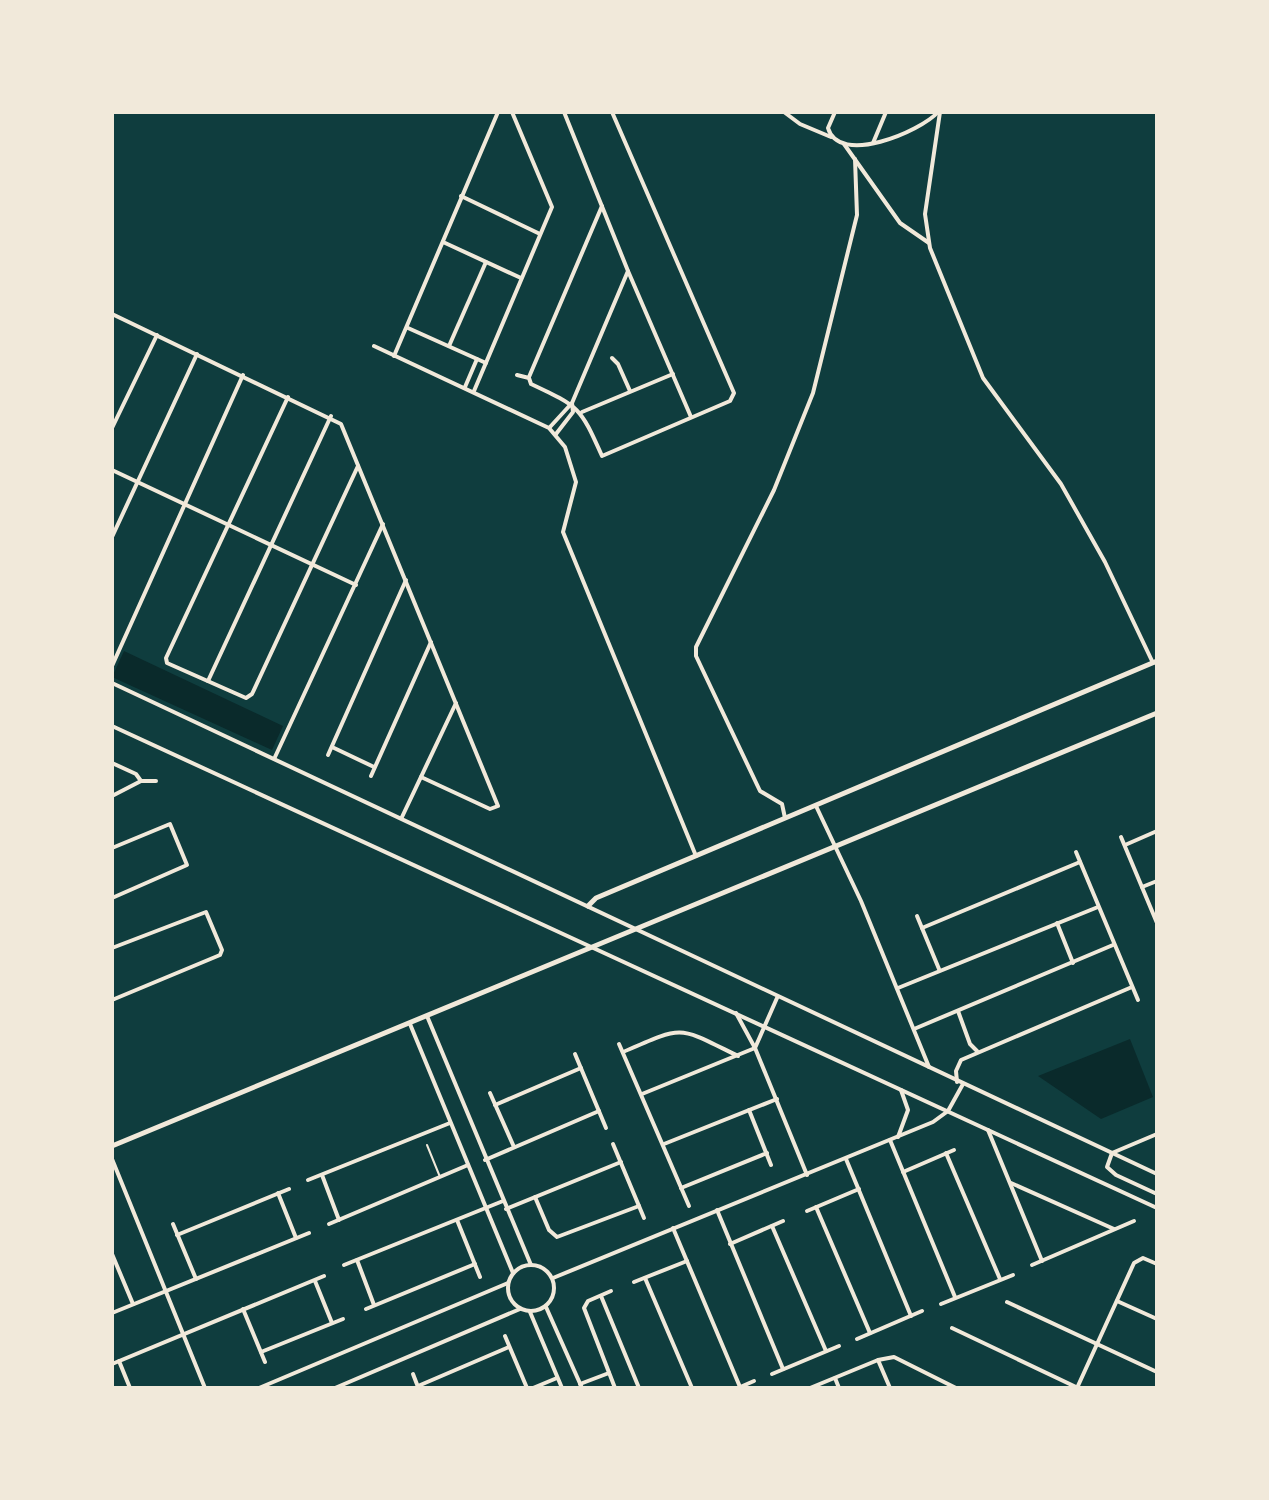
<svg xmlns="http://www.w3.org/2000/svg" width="1269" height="1500" viewBox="0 0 1269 1500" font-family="Commissioner,sans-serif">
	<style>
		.water { fill: #0a2a2b }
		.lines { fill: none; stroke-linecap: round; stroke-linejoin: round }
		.service { stroke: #f1e9da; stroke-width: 2 }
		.minor { stroke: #f1e9da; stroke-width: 4 }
		.tertiary { stroke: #f1e9da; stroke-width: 4 }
		.secondary { stroke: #f1e9da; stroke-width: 5 }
	</style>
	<rect width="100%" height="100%" fill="#0f3d3e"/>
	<!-- water -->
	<g class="water">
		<path d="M124,651L283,726L272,750L112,677Z"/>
		<path d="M1130,1039L1153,1097L1101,1119L1038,1076Z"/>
	</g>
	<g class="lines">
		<!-- service -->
		<path class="service" d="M427,1145L440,1177"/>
		<!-- minor -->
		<g class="minor">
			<path d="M564,112L628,271"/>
			<path d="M784,112L800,124L831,137"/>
			<path d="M835,112L828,128C839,166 920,132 938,112"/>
			<path d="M940,112L925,214L930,248L983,378L1061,484L1105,562L1153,663"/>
			<path d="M873,143L886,112"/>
			<path d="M844,144L900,223L929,243"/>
			<path d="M461,196L540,234"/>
			<path d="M443,242L521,278"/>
			<path d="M112,314L341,424L498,806L490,809L421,777"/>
			<path d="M408,328L486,363"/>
			<path d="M374,346L549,428L565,447L576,482L563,532L696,856"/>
			<path d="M449,346L486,262"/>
			<path d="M394,356L498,112"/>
			<path d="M612,358L618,364L630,391"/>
			<path d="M517,375L529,378L531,384C580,407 580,407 602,456L730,401L734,393L612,112"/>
			<path d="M529,377L602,206"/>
			<path d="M465,387L477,359"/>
			<path d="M474,391L552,207L512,112"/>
			<path d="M288,397L166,658L167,663L246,698L252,694L358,466"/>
			<path d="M582,412L673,374"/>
			<path d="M550,427L572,403"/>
			<path d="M112,428L157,335"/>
			<path d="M556,434L573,412L572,403L628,271L691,417"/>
			<path d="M112,470L356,585"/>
			<path d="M112,537L197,354"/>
			<path d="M112,666L243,375"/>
			<path d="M208,681L331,416"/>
			<path d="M332,747L374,767"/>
			<path d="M328,755L406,580"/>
			<path d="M275,757L383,524"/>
			<path d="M112,763L136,774L141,781"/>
			<path d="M371,776L431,642"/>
			<path d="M112,796L141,781H156"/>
			<path d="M816,806L861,901L929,1067"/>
			<path d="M402,817L456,703"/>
			<path d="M785,818L782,804L760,791L696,656V647L774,490L813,393L857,215L855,159"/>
			<path d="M1121,837L1157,923"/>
			<path d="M1125,845L1157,831"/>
			<path d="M112,848L170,824L187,865L112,898"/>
			<path d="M1076,852L1138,1000"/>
			<path d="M1142,887L1157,881"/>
			<path d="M917,916L939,969"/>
			<path d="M1057,923L1073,963"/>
			<path d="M922,928L1080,862"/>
			<path d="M112,948L206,912L222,950L220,955L112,1000"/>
			<path d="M898,988L1098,907"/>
			<path d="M958,1011L970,1044L977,1051"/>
			<path d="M736,1013L755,1048L807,1175"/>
			<path d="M914,1029L1113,945"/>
			<path d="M619,1044L689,1206"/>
			<path d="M755,1048L777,998"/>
			<path d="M623,1052C685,1025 677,1026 738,1056"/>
			<path d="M575,1054L606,1128"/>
			<path d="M957,1082L956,1071L961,1060L1132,987"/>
			<path d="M490,1093L514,1147"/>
			<path d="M642,1094L755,1048"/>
			<path d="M495,1105L581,1068"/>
			<path d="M749,1110L771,1165"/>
			<path d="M988,1130L1042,1261"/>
			<path d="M1157,1134L1112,1153L1107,1167L1116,1175L1157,1194"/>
			<path d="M890,1140L955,1297"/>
			<path d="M613,1144L644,1218"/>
			<path d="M664,1144L777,1099"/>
			<path d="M946,1153L1000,1279"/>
			<path d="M846,1159L911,1316"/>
			<path d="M485,1160L599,1111"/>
			<path d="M903,1172L954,1150"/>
			<path d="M322,1175L339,1220"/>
			<path d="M308,1180L450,1123"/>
			<path d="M1011,1183L1114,1229"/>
			<path d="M681,1188L767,1153"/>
			<path d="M278,1193L296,1238"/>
			<path d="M535,1197L549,1230L557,1237L639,1206"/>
			<path d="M816,1207L870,1333"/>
			<path d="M506,1209L621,1162"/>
			<path d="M717,1210L783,1369"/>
			<path d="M807,1211L859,1189"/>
			<path d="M457,1220L480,1277"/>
			<path d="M173,1224L196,1279"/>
			<path d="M329,1224L468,1165"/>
			<path d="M772,1226L826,1351"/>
			<path d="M673,1228L740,1387"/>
			<path d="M177,1235L289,1189"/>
			<path d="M730,1244L783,1221"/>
			<path d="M112,1254L133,1304"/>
			<path d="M357,1260L374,1305"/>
			<path d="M344,1265L503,1201"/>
			<path d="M1032,1265L1134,1221"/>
			<path d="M645,1278L692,1388"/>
			<path d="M315,1281L332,1323"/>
			<path d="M634,1282L687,1261"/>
			<path d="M611,1291L588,1301L584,1308L615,1388"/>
			<path d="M601,1296L639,1388"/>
			<path d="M1117,1301L1157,1319"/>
			<path d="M1007,1302L1157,1372"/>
			<path d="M941,1304L1013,1275"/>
			<path d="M243,1309L265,1362"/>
			<path d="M366,1309L475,1264"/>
			<path d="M112,1313L309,1233"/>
			<path d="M952,1328L1076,1387"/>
			<path d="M505,1336L527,1388"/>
			<path d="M857,1339L922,1311"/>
			<path d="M261,1352L343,1319"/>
			<path d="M878,1360L890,1388"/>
			<path d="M119,1361L130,1388"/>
			<path d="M112,1364L324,1276"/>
			<path d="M413,1374L418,1387"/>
			<path d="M772,1374L839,1346"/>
			<path d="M835,1378L839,1388"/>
			<path d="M580,1384L609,1373"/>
			<path d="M418,1386L509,1347"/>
			<path d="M533,1388L557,1378"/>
			<path d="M738,1388L754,1381"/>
			<path d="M810,1388L878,1360L894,1357L956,1388"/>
			<path d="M1077,1388L1134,1263L1143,1258L1157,1264"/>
		</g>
		<!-- tertiary -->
		<g class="tertiary">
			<path d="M112,683L1157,1174"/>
			<path d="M112,726L1157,1208"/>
			<path d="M427,1016L531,1265"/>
			<path d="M410,1024L513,1273"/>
			<path d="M898,1137L908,1110L901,1090"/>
			<path d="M112,1159L205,1388"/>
			<circle cx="531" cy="1288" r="23"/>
			<path d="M553,1278L933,1122L948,1111L963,1084"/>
			<path d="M546,1307L582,1388"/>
			<path d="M530,1312L562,1388"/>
			<path d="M259,1388L508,1283"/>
			<path d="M335,1388L520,1309"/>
		</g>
		<!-- secondary -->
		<g class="secondary">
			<path d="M588,906L596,898L1157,661"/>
			<path d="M112,1146L1157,713"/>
		</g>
	</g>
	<!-- border -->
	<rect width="1269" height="1500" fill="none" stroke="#f1e9da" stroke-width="228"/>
</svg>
